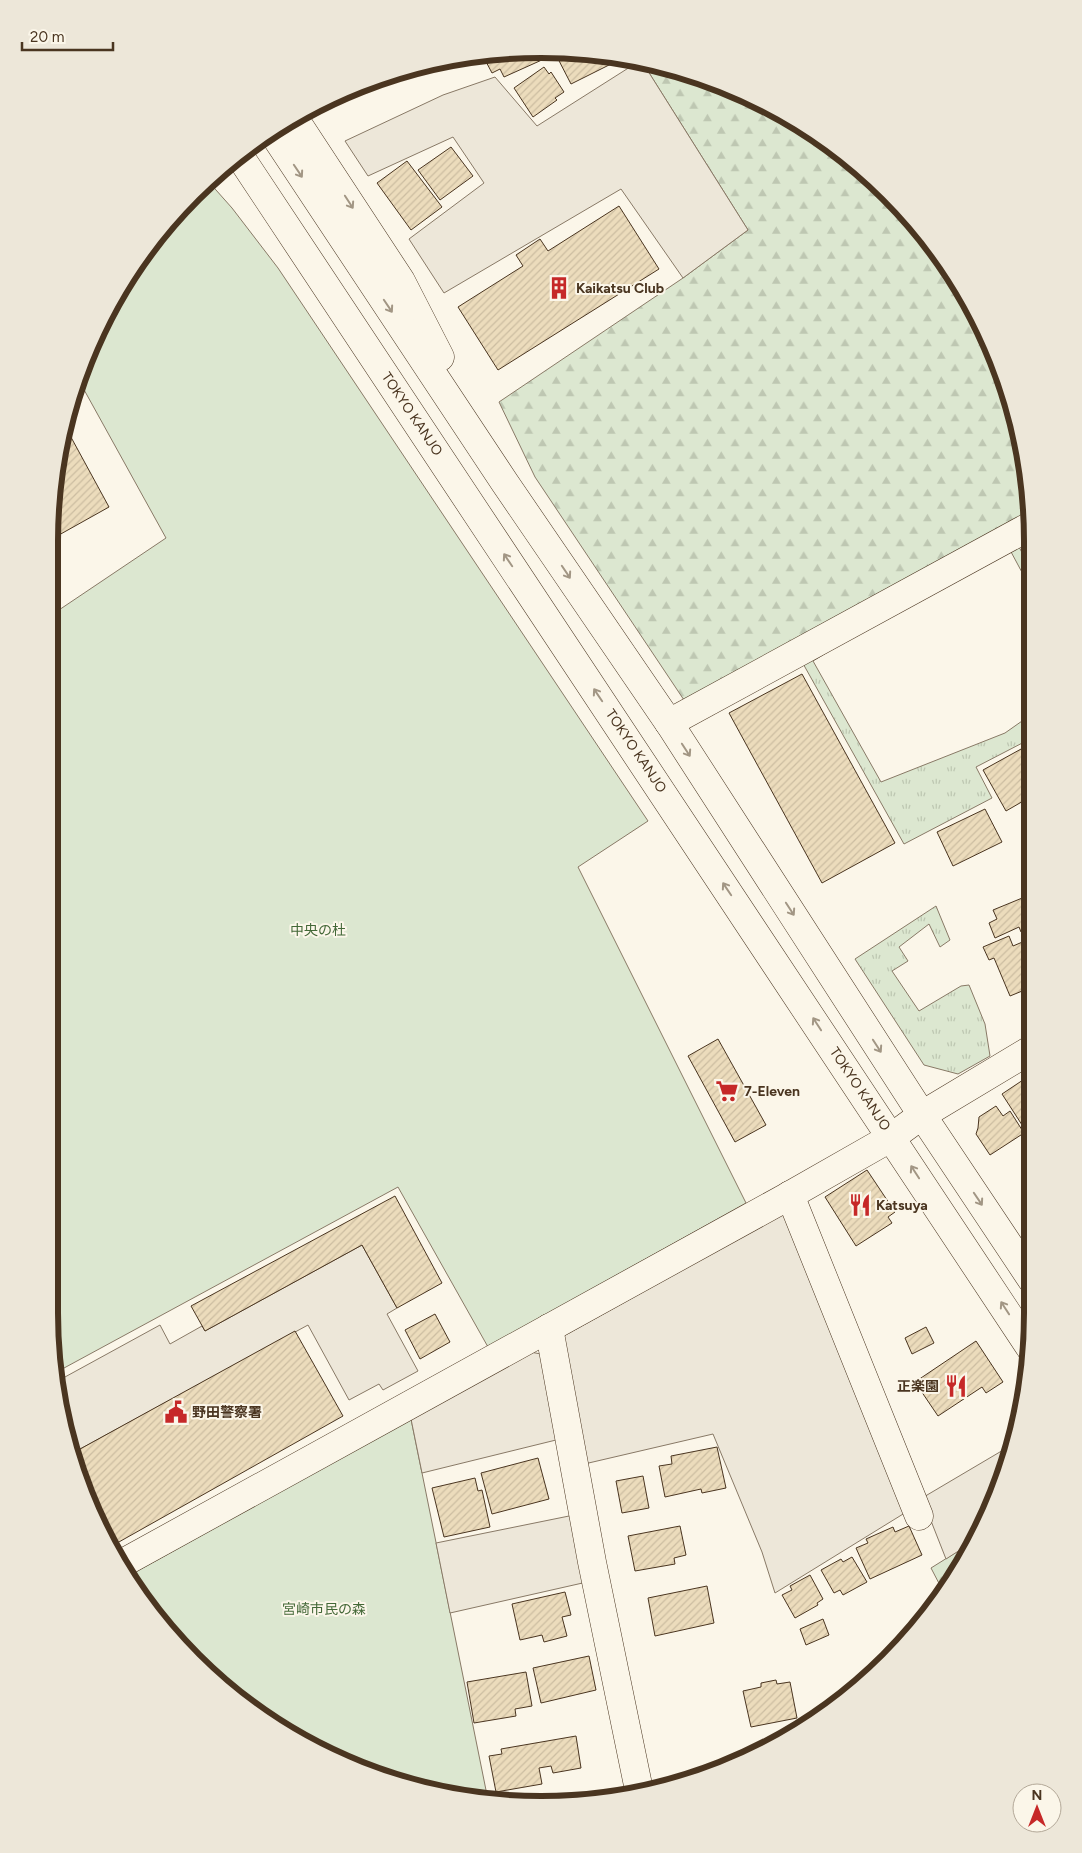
<svg xmlns="http://www.w3.org/2000/svg" width="1082" height="1853" viewBox="0 0 1082 1853" font-family="Figtree,'Noto Sans JP',sans-serif">
	<style>
		.grass { fill: url(#grass-tufts); stroke: #887966 }
		.forest { fill: url(#forest-firs); stroke: #887966 }
		.green { fill: #dce7d0; stroke: #887966 }
		.parking { fill: #ede7d9; stroke: #887966 }
		.building { fill: url(#building-hatch); stroke: #4a3520 }
		.lines { fill: none; stroke-linecap: round; stroke-linejoin: round }
		.minor-casing { stroke: #4a3520; stroke-width: 29 }
		.highway-casing { stroke: #4a3520; stroke-width: 29 }
		.minor { stroke: #fbf6e9; stroke-width: 28 }
		.highway { stroke: #fbf6e9; stroke-width: 28 }
		.oneway { stroke: #a29684 }
		.labels { text-anchor: middle; dominant-baseline: central; stroke-width: 4; stroke-linejoin: round; paint-order: stroke }
		.poi-label { font-size: 14px; font-weight: bold; fill: #4a3520; stroke: #fbf6e9; text-anchor: start }
		.street-label { font-size: 14px; fill: #4a3520; stroke: #fbf6e9 }
		.park-label { font-size: 14px; fill: #436837; stroke: #fbf6e9 }
		.rim { fill: none; stroke: #4a3520; stroke-width: 6 }
	</style>
	<defs>
		<pattern id="grass-tufts" width="24" height="20" patternUnits="userSpaceOnUse" patternTransform="scale(1.25)"><rect width="24" height="20" fill="#dce7d0"/><path d="M3 7l-1-3M5 7V3M7 7l1-3M15 17l-1-3M17 17v-4M19 17l1-3" fill="none" stroke="#bec7b2"/></pattern>
		<pattern id="forest-firs" width="22" height="20" patternUnits="userSpaceOnUse" patternTransform="scale(1.25)"><rect width="22" height="20" fill="#dce7d0"/><path d="M5 1l3.5 6h-7zM16 11l3.5 6h-7z" fill="#bec7b2"/></pattern>
		<pattern id="building-hatch" width="6" height="6" patternUnits="userSpaceOnUse" patternTransform="scale(1.25)"><rect width="6" height="6" fill="#ecdcbc"/><path d="M-1 1l2-2M0 6l6-6M5 7l2-2" fill="none" stroke="#ccbda1"/></pattern>
	</defs>
	<rect width="100%" height="100%" fill="#fbf6e9"/>
	<!-- grass -->
	<g class="grass">
		<path d="M1016,541L1032,572V591L1010,550L852,637L813,661L881,782L1005,733L1032,714V738L976,767L992,798L904,844L801,660Z"/>
		<path d="M936,906L950,940L940,947L929,924L899,947L908,961L892,971L919,1011L961,986L969,985L985,1024L990,1056L958,1074L924,1065L855,959Z"/>
	</g>
	<!-- forest -->
	<g class="forest">
		<path d="M641,60L729,86L814,132L889,193L967,295L1007,383L1032,509V516L688,706L535,477L499,402L683,278L748,230Z"/>
		<path d="M971,1543L950,1585L944,1593L931,1568Z"/>
	</g>
	<!-- green -->
	<g class="green">
		<path d="M208,181L232,208L278,268L648,821L578,867L746,1203L488,1347L398,1187L53,1374L50,616L166,538L77,377L132,268L193,193Z"/>
		<path d="M411,1419L422,1473L488,1800H477L413,1787L324,1754L267,1721L193,1660L150,1611L128,1576Z"/>
	</g>
	<!-- parking -->
	<g class="parking">
		<path d="M641,60L748,230L683,278L621,189L444,293L409,239L484,183L453,137L368,176L345,141L443,95L495,77L537,126Z"/>
		<path d="M788,1211L908,1511L775,1593L762,1552L713,1434L580,1465L562,1337Z"/>
		<path d="M362,1245L397,1308L387,1314L418,1371L383,1390L379,1384L349,1400L308,1325L71,1454L54,1383L160,1325L170,1344L202,1326L205,1331Z"/>
		<path d="M530,1352L541,1354L556,1440L422,1473L411,1419Z"/>
		<path d="M1010,1446L1011,1448L1007,1470L971,1543L946,1559L922,1498Z"/>
		<path d="M574,1515L587,1582L450,1613L436,1543Z"/>
	</g>
	<!-- building -->
	<g class="building">
		<path d="M539,49L544,59L504,77L500,69L492,73L483,56Z"/>
		<path d="M560,51L609,55L613,63L571,84L555,53Z"/>
		<path d="M428,63L430,70L401,80L400,76L383,82L382,77Z"/>
		<path d="M544,67L549,74L551,72L564,92L555,98L557,100L533,117L514,88Z"/>
		<path d="M451,147L473,176L440,200L418,170Z"/>
		<path d="M407,161L442,207L411,230L377,183Z"/>
		<path d="M619,206L659,269L498,370L458,307L523,266L516,255L540,239L548,251Z"/>
		<path d="M66,428L109,507L50,540V509Z"/>
		<path d="M1032,539V561L1023,544Z"/>
		<path d="M50,546L58,560L50,564Z"/>
		<path d="M802,674L895,843L822,883L729,713Z"/>
		<path d="M1032,743V796L1006,811L983,770Z"/>
		<path d="M985,809L1002,842L953,866L937,832Z"/>
		<path d="M1032,894V932L1028,934L1027,930L1021,932L1019,927L995,938L989,923L997,919L993,910Z"/>
		<path d="M1009,936L1013,946L1032,938V987L1010,996L994,958L989,960L983,947Z"/>
		<path d="M718,1039L766,1125L735,1142L688,1056Z"/>
		<path d="M1032,1074V1123L1024,1128L1002,1094Z"/>
		<path d="M996,1106L1003,1116L1010,1111L1024,1133L990,1155L976,1134L978,1128L979,1117Z"/>
		<path d="M867,1170L895,1212L888,1217L892,1223L856,1246L825,1197Z"/>
		<path d="M395,1196L442,1283L397,1308L362,1245L205,1331L191,1306Z"/>
		<path d="M435,1314L450,1342L420,1359L405,1330Z"/>
		<path d="M926,1327L934,1343L912,1354L905,1338Z"/>
		<path d="M295,1331L343,1416L110,1547L100,1530L75,1470L71,1454Z"/>
		<path d="M976,1341L1003,1382L986,1393L982,1387L938,1416L915,1382Z"/>
		<path d="M717,1447L726,1488L702,1493L701,1489L665,1497L659,1466L672,1464L671,1456Z"/>
		<path d="M538,1458L549,1499L492,1514L481,1473Z"/>
		<path d="M643,1476L649,1508L622,1513L616,1481Z"/>
		<path d="M475,1478L478,1491L482,1490L490,1527L444,1537L432,1488Z"/>
		<path d="M680,1526L686,1555L674,1558L675,1564L635,1571L628,1536Z"/>
		<path d="M909,1526L922,1555L870,1579L856,1548L868,1543L866,1539L893,1527L895,1532Z"/>
		<path d="M852,1557L867,1582L843,1595L840,1590L834,1593L821,1570L841,1559L843,1562Z"/>
		<path d="M810,1575L823,1599L817,1603L818,1605L795,1618L782,1595L792,1590L790,1586Z"/>
		<path d="M707,1586L714,1623L655,1636L648,1598Z"/>
		<path d="M565,1592L571,1615L562,1617L567,1636L544,1642L542,1635L520,1640L512,1604Z"/>
		<path d="M823,1619L829,1635L806,1645L800,1629Z"/>
		<path d="M589,1656L596,1690L541,1703L533,1668Z"/>
		<path d="M526,1672L532,1706L515,1709L516,1716L474,1723L467,1682Z"/>
		<path d="M776,1680L777,1684L790,1682L797,1718L751,1727L743,1691L761,1687V1683Z"/>
		<path d="M576,1736L581,1768L553,1773L551,1766L539,1768L542,1784L496,1792L489,1756L502,1754L501,1749Z"/>
	</g>
	<g class="lines">
		<defs>
			<g id="minor">
				<path d="M669,723L1032,525"/>
				<path d="M790,1195L919,1516"/>
				<path d="M549,1328L592,1562L639,1790"/>
				<path d="M121,1564L785,1198L892,1137L922,1115L1032,1049"/>
			</g>
			<g id="highway">
				<path d="M294,118L401,281L440,357"/>
				<path d="M271,130L505,483L669,723L922,1115L1032,1280"/>
				<path d="M239,155L1031,1349"/>
			</g>
		</defs>
		<!-- minor casing -->
		<use href="#minor" class="minor-casing"/>
		<!-- highway casing -->
		<use href="#highway" class="highway-casing"/>
		<!-- minor -->
		<use href="#minor" class="minor"/>
		<!-- highway -->
		<use href="#highway" class="highway"/>
	</g>
	<!-- one-way arrows -->
	<defs><path id="oneway-shaft" d="M-6 0H5M1.5-3L5.5 0L1.5 3" fill="none" stroke-width="1.6" stroke-linecap="round" stroke-linejoin="round" transform="scale(1.25)"/></defs>
	<g class="oneway">
		<use href="#oneway-shaft" transform="translate(298 171) rotate(56)"/>
		<use href="#oneway-shaft" transform="translate(349 202) rotate(57)"/>
		<use href="#oneway-shaft" transform="translate(388 306) rotate(56)"/>
		<use href="#oneway-shaft" transform="translate(508 560) rotate(-124)"/>
		<use href="#oneway-shaft" transform="translate(566 572) rotate(56)"/>
		<use href="#oneway-shaft" transform="translate(598 695) rotate(-124)"/>
		<use href="#oneway-shaft" transform="translate(686 750) rotate(57)"/>
		<use href="#oneway-shaft" transform="translate(727 889) rotate(-124)"/>
		<use href="#oneway-shaft" transform="translate(790 909) rotate(57)"/>
		<use href="#oneway-shaft" transform="translate(817 1024) rotate(-123)"/>
		<use href="#oneway-shaft" transform="translate(877 1046) rotate(57)"/>
		<use href="#oneway-shaft" transform="translate(915 1172) rotate(-123)"/>
		<use href="#oneway-shaft" transform="translate(978 1199) rotate(56)"/>
		<use href="#oneway-shaft" transform="translate(1005 1308) rotate(-123)"/>
	</g>
	<!-- icons -->
	<defs>
		<symbol id="building-bare" viewBox="-9 -9 18 18"><path d="M-4-6H4V6H1V3H-1V6H-4ZM-2.5-4.3h1.7v1.8h-1.7ZM.8-4.3h1.7v1.8H.8ZM-2.5-1h1.7V.8h-1.7ZM.8-1h1.7V.8H.8Z" fill="#c62828" stroke="#fbf6e9" stroke-width="2.5" paint-order="stroke"/></symbol>
		<symbol id="supermarket-bare" viewBox="-9 -9 18 18"><path d="M-6-5.5h2.5l.6 2H6L4.5 2H-2.5L-4.4-4H-6ZM-1.5 3.2a1.3 1.3 0 1 0 .1 0ZM3 3.2a1.3 1.3 0 1 0 .1 0Z" fill="#c62828" stroke="#fbf6e9" stroke-width="2.5" paint-order="stroke"/></symbol>
		<symbol id="restaurant-bare" viewBox="-9 -9 18 18"><path d="M-5-6h1v4h1v-4h1v4h1v-4h1v5L-1.5 .5V6h-2V.5L-5-1ZM5-6V6H3V1.5H1.5Q1.5-4 5-6Z" fill="#c62828" stroke="#fbf6e9" stroke-width="2.5" paint-order="stroke"/></symbol>
		<symbol id="civic-bare" viewBox="-9 -9 18 18"><path d="M-.6-6.5H3V-4.5H.6V-3L4-1V1h2V6H-6V1h2V-1L-.6-3ZM-1.2 2.5V6h2.4V2.5Z" fill="#c62828" stroke="#fbf6e9" stroke-width="2.5" paint-order="stroke"/></symbol>
	</defs>
	<g fill-rule="evenodd">
		<use href="#building-bare" x="543" y="272" width="32" height="32"/>
		<use href="#supermarket-bare" x="711" y="1075" width="32" height="32"/>
		<use href="#restaurant-bare" x="844" y="1189" width="32" height="32"/>
		<use href="#restaurant-bare" x="940" y="1370" width="32" height="32"/>
		<use href="#civic-bare" x="160" y="1396" width="32" height="32"/>
	</g>
	<g class="labels">
		<!-- poi labels -->
		<g class="poi-label">
			<text x="576" y="288">Kaikatsu Club</text>
			<text x="744" y="1091">7-Eleven</text>
			<text x="876" y="1205">Katsuya</text>
			<text x="939" y="1386" text-anchor="end">正楽園</text>
			<text x="192" y="1412">野田警察署</text>
		</g>
		<!-- street labels -->
		<g class="street-label">
			<text transform="translate(412 414) rotate(56)">TOKYO KANJO</text>
			<text transform="translate(636 751) rotate(56)">TOKYO KANJO</text>
			<text transform="translate(860 1089) rotate(56)">TOKYO KANJO</text>
		</g>
		<!-- park labels -->
		<g class="park-label">
			<text x="318" y="930">中央の杜</text>
			<text x="324" y="1609">宮崎市民の森</text>
		</g>
	</g>
	<!-- crop -->
	<path d="M0 0H1082V1853H0ZM541 58H541A483 483 0 0 1 1024 541V1313A483 483 0 0 1 541 1796H541A483 483 0 0 1 58 1313V541A483 483 0 0 1 541 58Z" fill="#ede7d9" fill-rule="evenodd"/>
	<path class="rim" d="M541 58H541A483 483 0 0 1 1024 541V1313A483 483 0 0 1 541 1796H541A483 483 0 0 1 58 1313V541A483 483 0 0 1 541 58Z"/>
	<!-- north arrow -->
	<g transform="translate(1037 1808)"><circle r="24" fill="#fbf6e9" stroke="#b4a999"/>
	<path d="M0-4L9 19L0 12L-9 19Z" fill="#c62828"/>
	<text y="-8" font-size="14" font-weight="bold" text-anchor="middle" fill="#4a3520">N</text>
	</g>
	<!-- scale -->
	<path d="M22 42v8h91v-8" fill="none" stroke="#4a3520" stroke-width="2.5"/>
	<text x="30" y="42" font-size="15" fill="#4a3520" stroke="#fbf6e9" stroke-width="4" paint-order="stroke">20 m</text>
</svg>
